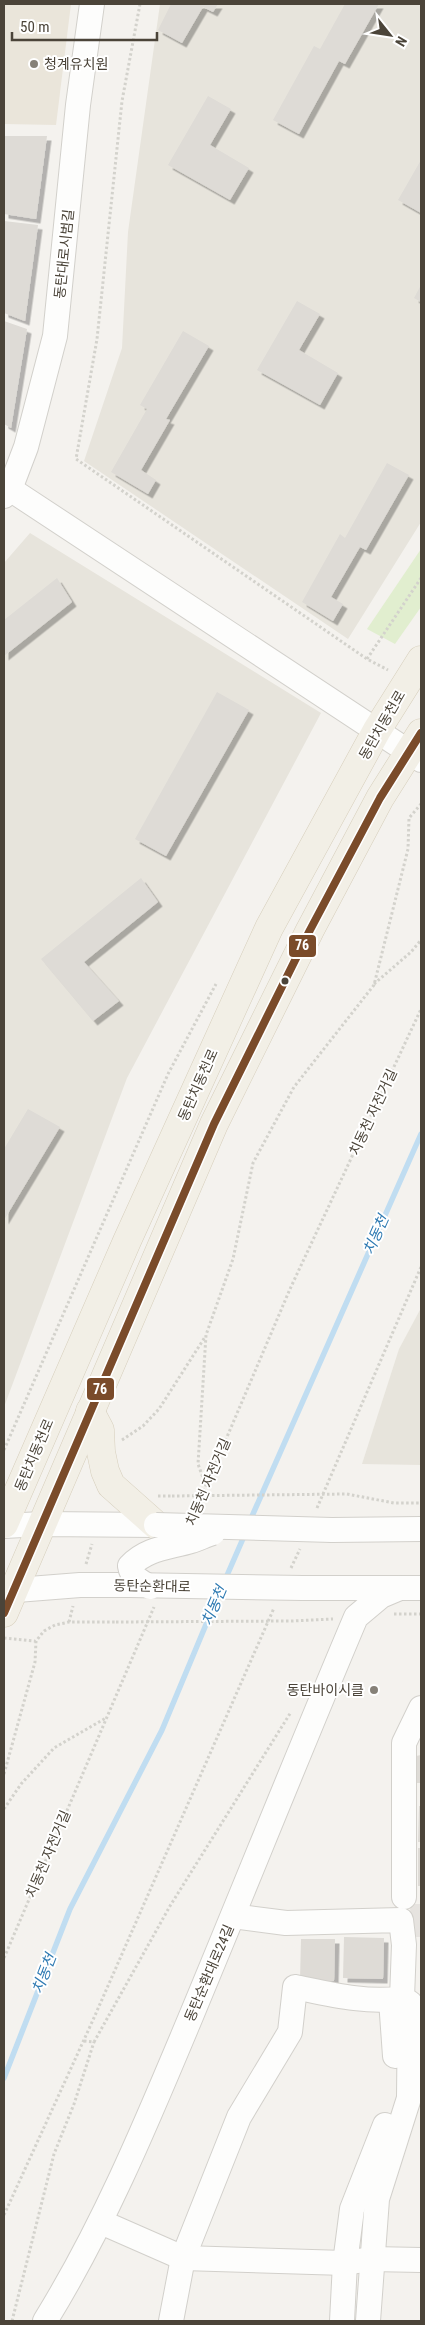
<svg xmlns="http://www.w3.org/2000/svg" width="425" height="2325" viewBox="0 0 425 2325" font-family="'Roboto Condensed','Noto Sans KR',sans-serif">
	<style>
		.residential { fill: #e7e4dc }
		.education { fill: #eae5da }
		.green { fill: #e1eecf }
		.parking { fill: #e6e3df }
		.lines { fill: none; stroke-linecap: round; stroke-linejoin: round }
		.stream { stroke: #c0ddf1; stroke-width: 5.5 }
		.building { fill: #dedbd6; filter: url(#shadow) }
		.minor-casing { stroke: #d2d0cb; stroke-width: 26 }
		.major-casing { stroke: #d6cebb; stroke-width: 29 }
		.path { stroke: #d3d2cc; stroke-width: 3; stroke-dasharray: 2.5 2.5; stroke-linecap: butt }
		.minor { stroke: #fdfdfc; stroke-width: 24 }
		.major { stroke: #f2efe6; stroke-width: 28 }
		.minor-bridge-casing { stroke: #d2d0cb; stroke-width: 26; stroke-linecap: butt }
		.path-bridge { stroke: #d3d2cc; stroke-width: 3; stroke-dasharray: 2.5 2.5; stroke-linecap: butt }
		.minor-bridge { stroke: #fdfdfc; stroke-width: 24 }
		.bus-1-casing { stroke: #fff; stroke-width: 11 }
		.bus-1 { stroke: #7a4b2a; stroke-width: 8 }
		.poi-dot { fill: #868178; stroke: #fff; stroke-width: 2 }
		.bus-dot { fill: #4b4439; stroke: #fff; stroke-width: 2 }
		.labels { text-anchor: middle; dominant-baseline: central; stroke-width: 4; stroke-linejoin: round; paint-order: stroke }
		.poi-label { font-size: 14px; fill: #4b4439; stroke: #fff; text-anchor: start }
		.street-label { font-size: 14px; fill: #4b4439; stroke: #fff }
		.water-label { font-size: 15px; font-style: italic; fill: #2e7ab2; stroke: #fff }
		.line-badge { stroke: #fff; stroke-width: 2 }
		.badge-label { font-size: 14px; text-anchor: middle; font-weight: bold; fill: #fff }
	</style>
	<defs>
		<filter id="shadow"><feDropShadow dx="4.5" dy="4.5" stdDeviation="0" flood-color="#0004"/></filter>
	</defs>
	<rect width="100%" height="100%" fill="#f4f2ee"/>
	<!-- residential -->
	<g class="residential">
		<path d="M160,4H421V522L348,639L84,461L122,348L128,232Z"/>
		<path d="M30,533L321,713L127,1078L4,1407V563Z"/>
		<path d="M421,1308V1465L362,1464L399,1349Z"/>
	</g>
	<!-- education -->
	<path class="education" d="M4,4H71L56,125L4,124Z"/>
	<!-- green -->
	<path class="green" d="M421,549V607L395,644L367,629Z"/>
	<!-- parking -->
	<path class="parking" d="M410,1904H421V1937H411Z"/>
	<g class="lines">
		<!-- stream -->
		<g class="stream">
			<path d="M249,1523L421,1134"/>
			<path d="M225,1580L245,1534"/>
			<path d="M4,2078L70,1909L162,1730L220,1591"/>
		</g>
	</g>
	<!-- building -->
	<g class="building">
		<path d="M171,4H218L213,12L203,7L182,43L158,30Z"/>
		<path d="M345,4H379L345,64L339,61L299,134L273,120L314,46L320,49Z"/>
		<path d="M208,96L231,109L210,145L249,168L230,200L168,165Z"/>
		<path d="M4,136H47L36,219L4,214Z"/>
		<path d="M421,160V213L398,200Z"/>
		<path d="M4,221L38,225L25,321L4,313Z"/>
		<path d="M421,285V302L414,298Z"/>
		<path d="M297,301L320,314L299,350L338,373L320,405L257,370Z"/>
		<path d="M4,321L27,329L11,428L4,424Z"/>
		<path d="M183,331L209,346L166,419L170,420L141,470L156,480L148,494L111,472L147,409L140,405Z"/>
		<path d="M387,463L409,475L366,550L360,547L331,597L343,604L333,621L302,602L340,534L345,538Z"/>
		<path d="M57,578L72,602L4,656V620Z"/>
		<path d="M217,692L249,710L166,856L135,839Z"/>
		<path d="M141,878L158,902L84,962L119,1001L93,1021L41,959Z"/>
		<path d="M28,1109L60,1127L4,1220V1149Z"/>
		<path d="M421,1755V1783H417L416,1756Z"/>
		<path d="M419,1806H421V1842H418Z"/>
		<rect x="418" y="1848" width="3" height="38"/>
		<path d="M344,1937L384,1938L383,1979L343,1978Z"/>
		<path d="M301,1939H335L334,1981H300Z"/>
	</g>
	<g class="lines">
		<defs>
			<g id="minor">
				<path d="M10,489L421,760"/>
				<path d="M4,496L10,489L26,447L55,336L78,105L92,4"/>
				<path d="M4,1526L42,1524L156,1525"/>
				<path d="M332,1530L421,1529"/>
				<path d="M303,1588H421"/>
				<path d="M4,1591L80,1585H130"/>
				<path d="M404,1897V1743L421,1708"/>
				<path d="M391,2000L395,2056"/>
				<path d="M101,2222L183,2258L345,2263L371,2259L421,2260"/>
				<path d="M45,2321C105,2224 148,2119 192,2014C247,1882 300,1749 356,1617L381,1596L400,1588"/>
				<path d="M171,2321L183,2258L239,2117L290,2032L295,1987C329,1994 368,2004 402,1998L404,1945L401,1920L286,1923L233,1916"/>
				<path d="M342,2321L345,2263L352,2209L385,2125"/>
				<path d="M368,2321L377,2199L409,2098L410,2003L402,1998"/>
			</g>
			<g id="major">
				<path d="M90,1411L100,1430L101,1452L105,1471L111,1485L156,1525"/>
				<path d="M4,1524L127,1241L269,928L377,730L421,660"/>
				<path d="M4,1613L214,1124L310,930L380,798L421,733"/>
			</g>
		</defs>
		<!-- minor casing -->
		<use href="#minor" class="minor-casing"/>
		<!-- major casing -->
		<use href="#major" class="major-casing"/>
		<!-- path -->
		<g class="path">
			<path d="M140,4L122,101L97,339L76,459L367,659L388,670"/>
			<path d="M367,659L421,578"/>
			<path d="M374,984L411,952L421,940"/>
			<path d="M122,1440L143,1426L159,1409L205,1337"/>
			<path d="M4,1450L168,1074L216,984"/>
			<path d="M206,1486L198,1464L206,1335L233,1259L253,1163L294,1087L374,985L408,849L409,818L421,804"/>
			<path d="M347,1494L394,1503H421"/>
			<path d="M158,1496H172"/>
			<path d="M198,1505L290,1289L421,1009"/>
			<path d="M317,1508L421,1267"/>
			<path d="M86,1564L92,1544"/>
			<path d="M291,1568L300,1549"/>
			<path d="M394,1614H421"/>
			<path d="M291,1621L333,1619"/>
			<path d="M69,1622L73,1606"/>
			<path d="M4,1638L35,1641"/>
			<path d="M4,1774L35,1662L36,1641L44,1631L55,1625L69,1622H116"/>
			<path d="M4,1809L21,1784L54,1748L106,1718"/>
			<path d="M4,1958L154,1607"/>
			<path d="M84,2041L94,2042L170,1906L291,1712"/>
			<path d="M4,2215L93,2020L274,1608"/>
			<path d="M12,2321L54,2154L74,2104L94,2042"/>
		</g>
		<!-- minor -->
		<use href="#minor" class="minor"/>
		<!-- major -->
		<use href="#major" class="major"/>
		<defs>
			<g id="minor-bridge">
				<path d="M156,1525L332,1530"/>
				<path d="M130,1585L303,1588"/>
				<path d="M150,1587C140,1581 132,1578 130,1566C147,1548 168,1548 191,1541C198,1539 206,1535 213,1533"/>
			</g>
		</defs>
		<!-- minor-bridge casing -->
		<use href="#minor-bridge" class="minor-bridge-casing"/>
		<!-- path-bridge -->
		<g class="path-bridge">
			<path d="M172,1496L347,1494"/>
			<path d="M116,1622L291,1621"/>
		</g>
		<!-- minor-bridge -->
		<use href="#minor-bridge" class="minor-bridge"/>
		<defs>
			<path id="bus-1" d="M4,1613L214,1124L310,930L380,798L421,733"/>
		</defs>
		<!-- bus-1 casing -->
		<use href="#bus-1" class="bus-1-casing"/>
		<!-- bus-1 -->
		<use href="#bus-1" class="bus-1"/>
	</g>
	<!-- markers -->
	<g class="poi-dot">
		<circle cx="34" cy="64" r="5"/>
		<circle cx="374" cy="1690" r="5"/>
	</g>
	<circle class="bus-dot" cx="285" cy="981" r="4.5"/>
	<g class="labels">
		<!-- poi labels -->
		<g class="poi-label">
			<text x="44" y="64">청계유치원</text>
			<text x="364" y="1690" text-anchor="end">동탄바이시클</text>
		</g>
		<!-- street labels -->
		<g class="street-label">
			<text transform="translate(64 254) rotate(-84)">동탄대로시범길</text>
			<text transform="translate(382 725) rotate(-60)">동탄치동천로</text>
			<text transform="translate(198 1085) rotate(-66)">동탄치동천로</text>
			<text transform="translate(373 1112) rotate(-65)">치동천 자전거길</text>
			<text transform="translate(34 1455) rotate(-67)">동탄치동천로</text>
			<text transform="translate(208 1482) rotate(-67)">치동천 자전거길</text>
			<text transform="translate(152 1586) rotate(1)">동탄순환대로</text>
			<text transform="translate(48 1854) rotate(-67)">치동천 자전거길</text>
			<text transform="translate(209 1973) rotate(-67)">동탄순환대로24길</text>
		</g>
		<!-- water labels -->
		<g class="water-label">
			<text transform="translate(376 1235) rotate(-66)">치동천</text>
			<text transform="translate(214 1606) rotate(-67)">치동천</text>
			<text transform="translate(44 1974) rotate(-69)">치동천</text>
		</g>
	</g>
	<g class="line-badge">
		<rect x="288" y="934" width="29" height="24" rx="5" fill="#7a4b2a"/>
		<rect x="86" y="1377" width="29" height="24" rx="5" fill="#7a4b2a"/>
	</g>
	<g class="badge-label">
		<text x="302" y="950">76</text>
		<text x="100" y="1394">76</text>
	</g>
	<!-- border -->
	<rect width="425" height="2325" fill="none" stroke="#4b4439" stroke-width="10"/>
	<!-- north arrow -->
	<g transform="translate(390 35) rotate(120)" stroke="#ffffff" stroke-width="4" paint-order="stroke">
	<path d="M0-4L9 19L0 12L-9 19Z" fill="#4b4439"/>
	<text y="-8" font-size="14" font-weight="bold" text-anchor="middle" fill="#4b4439">N</text>
	</g>
	<!-- scale -->
	<path d="M12 32v8h145v-8" fill="none" stroke="#4b4439" stroke-width="2.5"/>
	<text x="20" y="32" font-size="15" fill="#4b4439" stroke="#ffffff" stroke-width="4" paint-order="stroke">50 m</text>
</svg>
